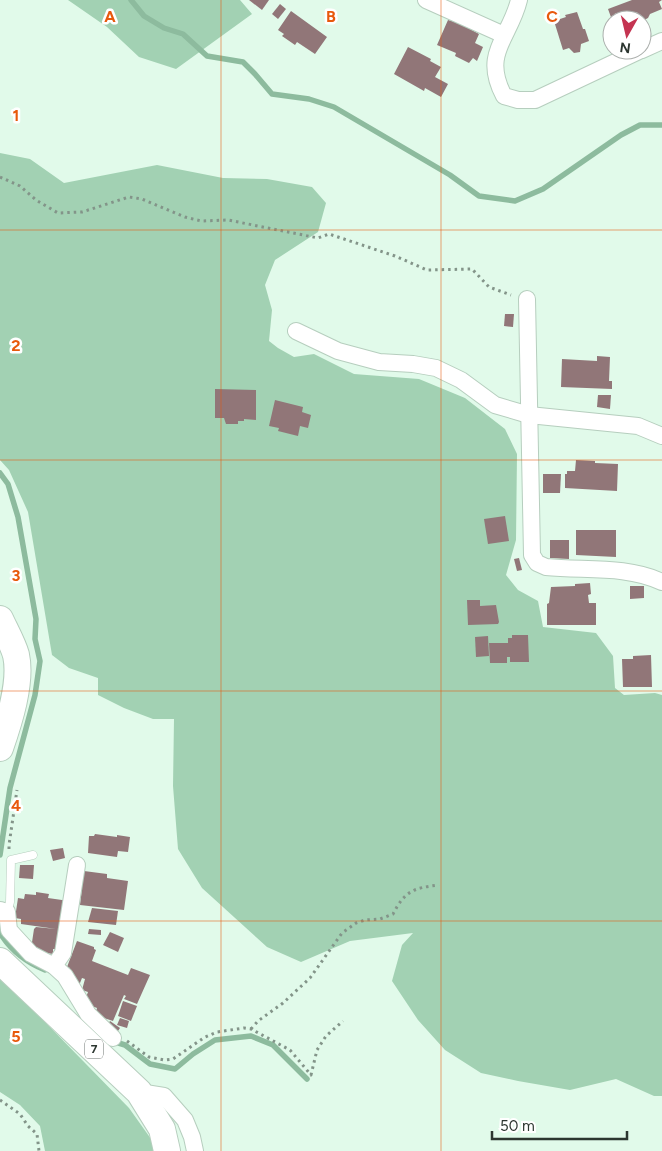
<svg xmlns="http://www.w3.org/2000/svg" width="662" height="1151" viewBox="0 0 662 1151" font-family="Figtree,sans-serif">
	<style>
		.forest { fill: #a2d1b3 }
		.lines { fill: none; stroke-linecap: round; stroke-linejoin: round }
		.stream { stroke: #8dbb9e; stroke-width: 5.5 }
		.building { fill: #917678 }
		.service-casing { stroke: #b6cebe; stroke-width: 9 }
		.minor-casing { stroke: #b6cebe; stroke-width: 18 }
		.primary-casing { stroke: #b6cebe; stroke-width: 28 }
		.path { stroke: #839489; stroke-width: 3; stroke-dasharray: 2.5 4; stroke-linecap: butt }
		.service { stroke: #fff; stroke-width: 8 }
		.minor { stroke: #fff; stroke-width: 16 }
		.primary { stroke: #fff; stroke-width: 26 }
		.grid { fill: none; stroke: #e8590c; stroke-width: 1; stroke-opacity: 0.55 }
		.labels { text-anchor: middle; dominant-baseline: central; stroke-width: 5; stroke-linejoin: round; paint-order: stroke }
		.shield { fill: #fff; stroke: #6b726e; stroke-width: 1 }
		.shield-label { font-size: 12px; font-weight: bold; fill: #2c3630 }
		.grid-label { font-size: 16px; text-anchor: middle; font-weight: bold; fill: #e8590c; stroke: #fff; stroke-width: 5; stroke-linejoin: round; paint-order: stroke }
	</style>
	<rect width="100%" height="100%" fill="#e1faea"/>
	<!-- forest -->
	<g class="forest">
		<path d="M68,0H240L252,14L176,69L139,57L107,27Z"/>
		<path d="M0,153L30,159L64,183L157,165L223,178L267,179L312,187L326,203L318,232L275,260L265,285L272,310L269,341L278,348L294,357L314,354L354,374L419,379L465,398L505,429L517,454L516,540L506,575L518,590L538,601L543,627L596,633L613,656L615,688L624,695L655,693L662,695V1096H654L616,1079L570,1090L518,1081L481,1073L445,1050L418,1020L392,981L402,945L413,933L350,941L301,962L267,947L202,888L178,849L173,786L174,719H153L124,708L98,695V678L69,668L52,655L28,512L9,470L0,460Z"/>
		<path d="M0,976L129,1108L156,1146V1151H45L40,1126L20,1105L0,1092Z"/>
	</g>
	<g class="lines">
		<!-- stream -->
		<g class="stream">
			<path d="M131,0L144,16L164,28L183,34L207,56L243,62L255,74L272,94L309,99L334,107L450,175L479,196L515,201L543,189L621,135L640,125H662"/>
			<path d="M0,473L8,484L18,517L36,619L35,639L40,661L35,695L10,788L0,855"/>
			<path d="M0,933C11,951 25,962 45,970"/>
			<path d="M112,1041L125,1045L150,1064L175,1069L193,1054L215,1040L251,1036L273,1045L307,1079"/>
		</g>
	</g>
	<!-- building -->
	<g class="building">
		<path d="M249,0H269L262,10Z"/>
		<path d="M632,0H662L659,2L662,9L650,14L648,18L642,21L640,18L634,20H612L608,9Z"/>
		<path d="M280,4L286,9L278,19L272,14Z"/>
		<path d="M291,11L327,37L315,54L297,42L295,45L282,36L284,34L278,30Z"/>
		<path d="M577,12L583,29H585L589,41L581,44L580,52L574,53L569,48L563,50L554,21L566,17L565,15Z"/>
		<path d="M448,20L459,23L479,34L475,43L483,47L477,61L473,58L469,63L455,56L456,53L437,45Z"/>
		<path d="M408,47L431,59L430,61L441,67L435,77L448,84L441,97L425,88L424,91L394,74Z"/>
		<path d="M505,314H514L513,327L504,326Z"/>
		<path d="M597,356L610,357L609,381H612V389L561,387L562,359L597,361Z"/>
		<path d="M215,389L256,390V420L244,419V421H238V424H226L224,418H215Z"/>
		<path d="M598,395H611L610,409L597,407Z"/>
		<path d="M275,400L303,407L302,412L311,415L308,428L300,426L298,436L278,431L279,428L269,426Z"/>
		<path d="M576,460L595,461V463L618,464L617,491L565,488V474H567V471H575Z"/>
		<path d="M543,474H561L560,493H543Z"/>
		<path d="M505,516L509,541L488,544L484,519Z"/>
		<path d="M576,530H616V557L576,555Z"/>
		<path d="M550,540H569V559L550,558Z"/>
		<path d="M519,558L522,570L517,571L514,559Z"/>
		<path d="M590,583L591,594L588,595L589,603H596V625H547V604L549,603L551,587L575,586V584Z"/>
		<path d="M630,586H644V598L630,599Z"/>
		<path d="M467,600H480V606L496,605L499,622L498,624L468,625Z"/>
		<path d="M512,635H528L529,662H510V657H507V663H490L489,643H508V638H512Z"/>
		<path d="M488,636L489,656L476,657L475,637Z"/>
		<path d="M651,655L652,687H623L622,659H633V656Z"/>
		<path d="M95,834L117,837V835L130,837L128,852L118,851L117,857L88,853L89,836H94Z"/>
		<path d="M63,848L65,858L53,861L50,850Z"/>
		<path d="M20,865H34L33,879L19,878Z"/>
		<path d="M84,871L107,874V878L128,881L124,910L80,905L82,888L80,887L81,879H83Z"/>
		<path d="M36,892L49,894L48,898L69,901L61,950L53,949V954L40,952L31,949L34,929L36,927L56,929L21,924V919L15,918L18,898L24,899L25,894L36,895Z"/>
		<path d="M92,908L118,911L116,925L88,922Z"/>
		<path d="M89,929L101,930V935L88,934Z"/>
		<path d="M110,932L124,938L118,952L103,945Z"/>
		<path d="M77,941L94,947V949L96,950L92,961L128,975L131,968L150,975L137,1004L124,999L126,996L124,995L113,1021L95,1015L97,1008L84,1003L88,992L82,990L85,979L82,978L78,988L69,973L70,968L67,967Z"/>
		<path d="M123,1001L137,1006L131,1021L118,1016Z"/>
		<path d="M120,1018L129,1021L127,1028L117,1025Z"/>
		<path d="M110,1021L120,1028L116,1034L106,1027Z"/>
	</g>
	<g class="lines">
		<defs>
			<path id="service" d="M7,912L10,902L11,860L33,855"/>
			<g id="minor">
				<path d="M426,0L504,35"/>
				<path d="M519,0C510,38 481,53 504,96L518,100H535L641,50"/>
				<path d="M642,50L662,41"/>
				<path d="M527,299L532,555L537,563L546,567C584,571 626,565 662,582"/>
				<path d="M296,331L338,351L379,362L413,364L436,368L461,380L495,405L529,415L638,426L662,436"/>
				<path d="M0,910L7,912L9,930L31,954L54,966L65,976L88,1014L113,1038"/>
				<path d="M54,966L63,953L77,865"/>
				<path d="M139,1092L164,1096L185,1120L192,1137L195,1151"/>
			</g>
			<g id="primary">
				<path d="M0,619C5,630 13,644 16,655C22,682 9,722 0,748"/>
				<path d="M0,961L139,1092L162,1129L167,1151"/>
			</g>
		</defs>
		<!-- service casing -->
		<use href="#service" class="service-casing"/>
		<!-- minor casing -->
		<use href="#minor" class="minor-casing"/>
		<!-- primary casing -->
		<use href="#primary" class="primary-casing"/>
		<!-- path -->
		<g class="path">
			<path d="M0,177L20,186L36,200L58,213L82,212L129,197L142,199L185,217L201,221L228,220L318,238L329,234L395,256L427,270L472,269L489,287L511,295"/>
			<path d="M9,849V845L17,790"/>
			<path d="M251,1029L258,1021L283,1003L310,978L342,933L356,923L365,920L380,919L393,914C405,891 413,888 439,885"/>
			<path d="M127,1041L149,1057L164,1060L173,1059L205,1037L217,1032L244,1028L251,1029L290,1050L311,1075L317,1050L326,1036L343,1021"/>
			<path d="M0,1100L20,1114L28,1126L37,1134L39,1151"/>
		</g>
		<!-- service -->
		<use href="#service" class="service"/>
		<!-- minor -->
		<use href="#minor" class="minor"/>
		<!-- primary -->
		<use href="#primary" class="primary"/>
	</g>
	<!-- grid -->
	<path class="grid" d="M221,0V1151M441,0V1151M0,230H662M0,460H662M0,691H662M0,921H662"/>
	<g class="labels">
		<!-- shield labels -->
		<rect class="shield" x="85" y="1039.5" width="18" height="19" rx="4"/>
		<g class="shield-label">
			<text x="94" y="1049">7</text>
		</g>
	</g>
	<g class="grid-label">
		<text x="110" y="22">A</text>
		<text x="331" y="22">B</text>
		<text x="552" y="22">C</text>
		<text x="16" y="121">1</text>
		<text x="16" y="351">2</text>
		<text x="16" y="581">3</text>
		<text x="16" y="811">4</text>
		<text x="16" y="1042">5</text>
	</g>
	<!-- north arrow -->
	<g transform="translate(627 35) rotate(188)"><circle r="24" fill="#ffffff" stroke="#abafac"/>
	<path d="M0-4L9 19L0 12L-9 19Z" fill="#c43451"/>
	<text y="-8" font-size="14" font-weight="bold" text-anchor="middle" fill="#2c3630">N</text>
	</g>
	<!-- scale -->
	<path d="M492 1131v8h135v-8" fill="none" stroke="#2c3630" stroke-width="2.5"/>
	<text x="500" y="1131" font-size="15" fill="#2c3630" stroke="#ffffff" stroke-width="4" paint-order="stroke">50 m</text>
</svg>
